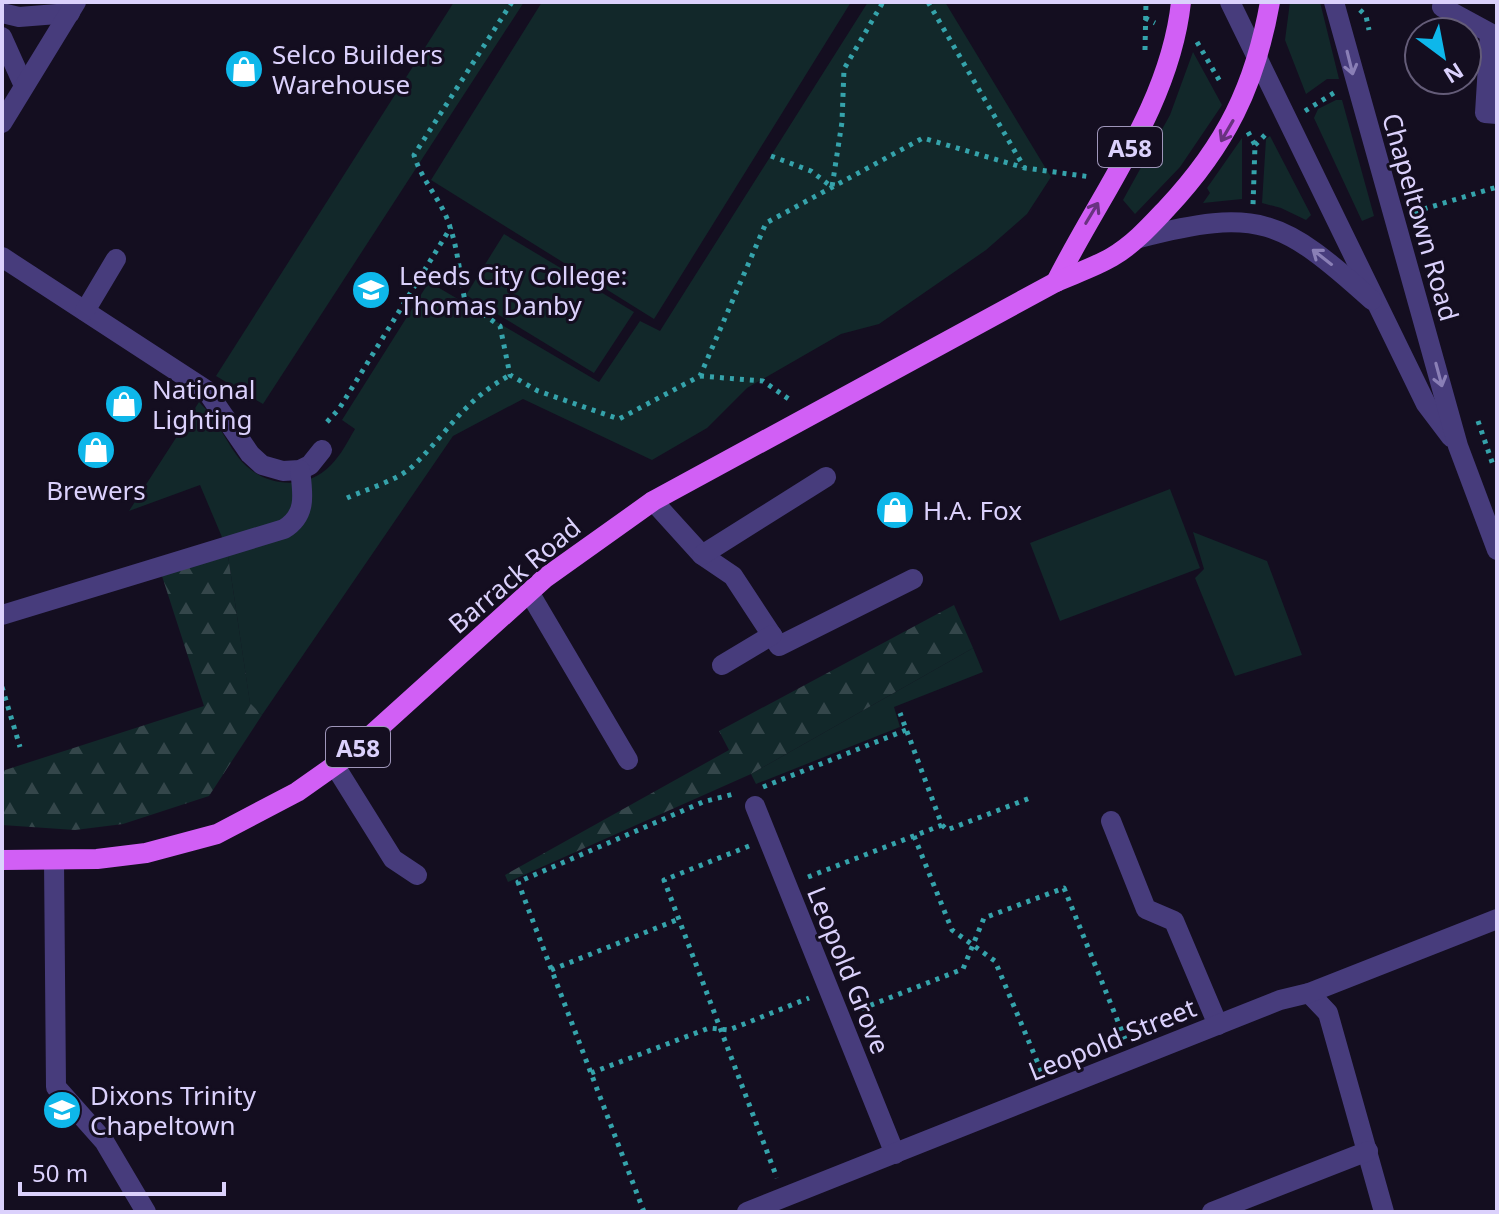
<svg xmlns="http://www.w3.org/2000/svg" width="1499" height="1214" viewBox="0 0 1499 1214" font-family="'Noto Sans',sans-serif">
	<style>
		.green { fill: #12282a }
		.forest { fill: url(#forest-firs) }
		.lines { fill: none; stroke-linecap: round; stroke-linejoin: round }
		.path { stroke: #35a3ab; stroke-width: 5; stroke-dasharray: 4 6; stroke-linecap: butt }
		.minor { stroke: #473c7c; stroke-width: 20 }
		.major { stroke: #d15ff5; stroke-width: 20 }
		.oneway { stroke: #8a7fb6 }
		.oneway2 { stroke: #693280 }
		.labels { text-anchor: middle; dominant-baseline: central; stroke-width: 6; stroke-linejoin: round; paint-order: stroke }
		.shield { fill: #140e20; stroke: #9f96ba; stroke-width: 2 }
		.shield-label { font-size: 24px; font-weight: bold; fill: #dbd1fc }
		.poi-label { font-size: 26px; fill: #dbd1fc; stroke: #140e20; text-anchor: start }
		.street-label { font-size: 26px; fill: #dbd1fc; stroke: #140e20 }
	</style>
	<defs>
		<pattern id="forest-firs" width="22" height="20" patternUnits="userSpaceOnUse" patternTransform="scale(2)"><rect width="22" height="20" fill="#12282a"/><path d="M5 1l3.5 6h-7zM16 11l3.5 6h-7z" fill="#34464a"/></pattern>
	</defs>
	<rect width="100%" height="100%" fill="#140e20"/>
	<!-- green -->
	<g class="green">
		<path d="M454,2H524L263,404L216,376Z"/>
		<path d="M542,2H851L654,319L431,180Z"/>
		<path d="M868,2H945L1051,177L1027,214L986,250L879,324L841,334L747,388L707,428L652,460L523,399L453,436L262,715L250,704L227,549L200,485L129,511L199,402C217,419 224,438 238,457C260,486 304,493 331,465C341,455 348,441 355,429L342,420L429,282L599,382L640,321L660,331Z"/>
		<path d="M1290,2H1320L1339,79H1327L1306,94L1285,40Z"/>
		<path d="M1193,52L1222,105L1180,167L1135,214L1123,200L1170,115Z"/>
		<path d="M1336,100H1342L1374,216L1362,221L1314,118L1318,109Z"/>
		<path d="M1270,136L1311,215L1306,220L1281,208L1262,203L1266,139Z"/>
		<path d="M1242,138V199L1203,203L1210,193L1207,188Z"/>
		<path d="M504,234L634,312L594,373L466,295Z"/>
		<path d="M1170,489L1200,568L1060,621L1030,543Z"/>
		<path d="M1193,532L1267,561L1302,655L1235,676L1195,578L1204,569Z"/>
		<path d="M973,648L983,672L894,707L900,727L756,784L751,774Z"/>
	</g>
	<!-- forest -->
	<g class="forest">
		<path d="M227,549L250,703L262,715L209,796L123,824L75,830L2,825V771L204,706L161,573Z"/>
		<path d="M954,605L973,648L751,774L508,882L505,875L729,750L719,731Z"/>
	</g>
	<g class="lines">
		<!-- path -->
		<g class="path">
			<path d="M512,2L414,155C422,182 442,200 450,227C458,250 460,277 465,301L500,326L510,375L538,391L619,419L700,376L766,223L923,138L1025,168L1091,177"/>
			<path d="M928,2L1024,167"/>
			<path d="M1360,10L1366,16L1369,30"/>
			<path d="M1145,18L1155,23"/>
			<path d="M1197,42L1222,85"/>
			<path d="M1145,50L1146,2"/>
			<path d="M1305,111L1337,91"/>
			<path d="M1248,132L1255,145L1253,205"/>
			<path d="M1255,145L1269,131"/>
			<path d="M771,156L811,171L832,187L842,122L844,69L883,2"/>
			<path d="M1414,212L1497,187"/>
			<path d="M700,376L763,381L793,402"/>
			<path d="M1478,421L1493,465"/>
			<path d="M327,422L339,409L451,227"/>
			<path d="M347,498C367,489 399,480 414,465C450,430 462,402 510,375"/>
			<path d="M2,687L20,747"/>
			<path d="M763,787L906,730"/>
			<path d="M942,825L947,830L1030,798"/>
			<path d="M914,836L952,930L995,961L1042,1073"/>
			<path d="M749,846L664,880L777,1178"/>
			<path d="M808,877L942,825L900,713"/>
			<path d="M551,970L679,919"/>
			<path d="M861,1009L963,969L984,918L1064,888L1125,1039"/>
			<path d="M591,1073L709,1028L729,1030L809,998"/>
			<path d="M644,1212L518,882L703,802L734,794"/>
		</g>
		<!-- minor -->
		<g class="minor">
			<path d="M1230,2L1426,404L1451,437"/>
			<path d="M1334,2L1458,446L1497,550"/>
			<path d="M1442,7L1490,33L1485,113L1497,114"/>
			<path d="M2,13L19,17L70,13"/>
			<path d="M2,37L24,86"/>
			<path d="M2,123L76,2"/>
			<path d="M1139,238C1259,207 1282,219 1372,300"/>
			<path d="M2,257L206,390L250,454L262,465L283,471L300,470L310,465L322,450"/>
			<path d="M85,311L116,259"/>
			<path d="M653,501L702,555L733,576L779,646L913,579"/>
			<path d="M702,555L826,477"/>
			<path d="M529,592L628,760"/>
			<path d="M2,615L284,529C307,515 303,494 300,470"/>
			<path d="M722,665L772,635"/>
			<path d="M335,766L393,859L417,875"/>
			<path d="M755,806L895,1154"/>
			<path d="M1111,821L1146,909L1174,921L1218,1025"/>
			<path d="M54,860L56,1087L104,1141L146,1212"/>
			<path d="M1309,993L1328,1013L1384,1212"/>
			<path d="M747,1212L1280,1000L1309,993L1497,919"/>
			<path d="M1212,1212L1368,1151"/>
		</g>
		<!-- major -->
		<g class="major">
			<path d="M1056,282C1101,192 1170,105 1181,2"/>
			<path d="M2,860L97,859L146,853L217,834L297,792L348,756L545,578L653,501L1056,282C1074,274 1095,267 1112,257C1134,244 1150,226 1167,208C1226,145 1255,86 1270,2"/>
		</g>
	</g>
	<!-- one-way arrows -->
	<defs><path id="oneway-shaft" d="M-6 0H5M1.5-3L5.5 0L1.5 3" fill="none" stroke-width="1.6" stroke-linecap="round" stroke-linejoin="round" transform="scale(2)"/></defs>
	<g class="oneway">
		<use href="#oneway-shaft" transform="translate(1350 63) rotate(76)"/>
		<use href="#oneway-shaft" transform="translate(1322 257) rotate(-142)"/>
		<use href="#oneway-shaft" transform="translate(1439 375) rotate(75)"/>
	</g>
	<g class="oneway2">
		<use href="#oneway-shaft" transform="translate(1227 131) rotate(120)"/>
		<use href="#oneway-shaft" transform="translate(1092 213) rotate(-59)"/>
	</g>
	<!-- icons -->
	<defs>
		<symbol id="shop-disc" viewBox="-11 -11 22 22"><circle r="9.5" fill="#0eb7ea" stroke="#140e20"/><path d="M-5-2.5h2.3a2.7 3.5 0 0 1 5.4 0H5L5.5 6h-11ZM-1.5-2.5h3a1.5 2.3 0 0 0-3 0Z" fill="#fff"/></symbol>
		<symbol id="university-disc" viewBox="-11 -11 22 22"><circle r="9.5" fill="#0eb7ea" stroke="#140e20"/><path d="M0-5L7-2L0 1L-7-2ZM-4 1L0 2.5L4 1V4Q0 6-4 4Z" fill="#fff"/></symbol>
		<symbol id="school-disc" viewBox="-11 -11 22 22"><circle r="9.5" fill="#0eb7ea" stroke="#140e20"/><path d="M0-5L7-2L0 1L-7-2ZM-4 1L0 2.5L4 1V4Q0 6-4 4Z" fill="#fff"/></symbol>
	</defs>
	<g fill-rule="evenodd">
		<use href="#shop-disc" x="222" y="47" width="44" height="44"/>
		<use href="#university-disc" x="349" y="268" width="44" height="44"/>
		<use href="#shop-disc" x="102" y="382" width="44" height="44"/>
		<use href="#shop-disc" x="74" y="428" width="44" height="44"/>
		<use href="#shop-disc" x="873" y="488" width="44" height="44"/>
		<use href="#school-disc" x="40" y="1088" width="44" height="44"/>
	</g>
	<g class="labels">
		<!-- shield labels -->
		<g class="shield">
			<rect x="1098" y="127" width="64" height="40" rx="6"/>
			<rect x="326" y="727" width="64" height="40" rx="6"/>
		</g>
		<g class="shield-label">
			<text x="1130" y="147">A58</text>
			<text x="358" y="747">A58</text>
		</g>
		<!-- poi labels -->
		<g class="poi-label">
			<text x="272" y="54">Selco Builders<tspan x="272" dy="30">Warehouse</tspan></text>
			<text x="399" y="275">Leeds City College:<tspan x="399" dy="30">Thomas Danby</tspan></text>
			<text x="152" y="389">National<tspan x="152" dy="30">Lighting</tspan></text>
			<text x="96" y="490" text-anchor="middle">Brewers</text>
			<text x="923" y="510">H.A. Fox</text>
			<text x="90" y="1095">Dixons Trinity<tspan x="90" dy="30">Chapeltown</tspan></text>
		</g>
		<!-- street labels -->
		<g class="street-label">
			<text transform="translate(1421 217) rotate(74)">Chapeltown Road</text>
			<text transform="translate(514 575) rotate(-40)">Barrack Road</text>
			<text transform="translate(849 970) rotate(68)">Leopold Grove</text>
			<text transform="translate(1112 1039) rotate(-22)">Leopold Street</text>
		</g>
	</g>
	<!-- border -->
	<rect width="1499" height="1214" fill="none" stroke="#dbd1fc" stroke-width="8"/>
	<!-- north arrow -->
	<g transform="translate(1443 56) rotate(148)"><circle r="38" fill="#140e20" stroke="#645c78" stroke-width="2"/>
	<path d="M0-6L14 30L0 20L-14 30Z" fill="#0eb7ea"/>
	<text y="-12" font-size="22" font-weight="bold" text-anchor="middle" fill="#dbd1fc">N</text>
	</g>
	<!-- scale -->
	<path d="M20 1182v12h204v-12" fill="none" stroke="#dbd1fc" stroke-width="4"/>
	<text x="32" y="1182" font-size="24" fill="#dbd1fc" stroke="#140e20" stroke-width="6" paint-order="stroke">50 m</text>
</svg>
